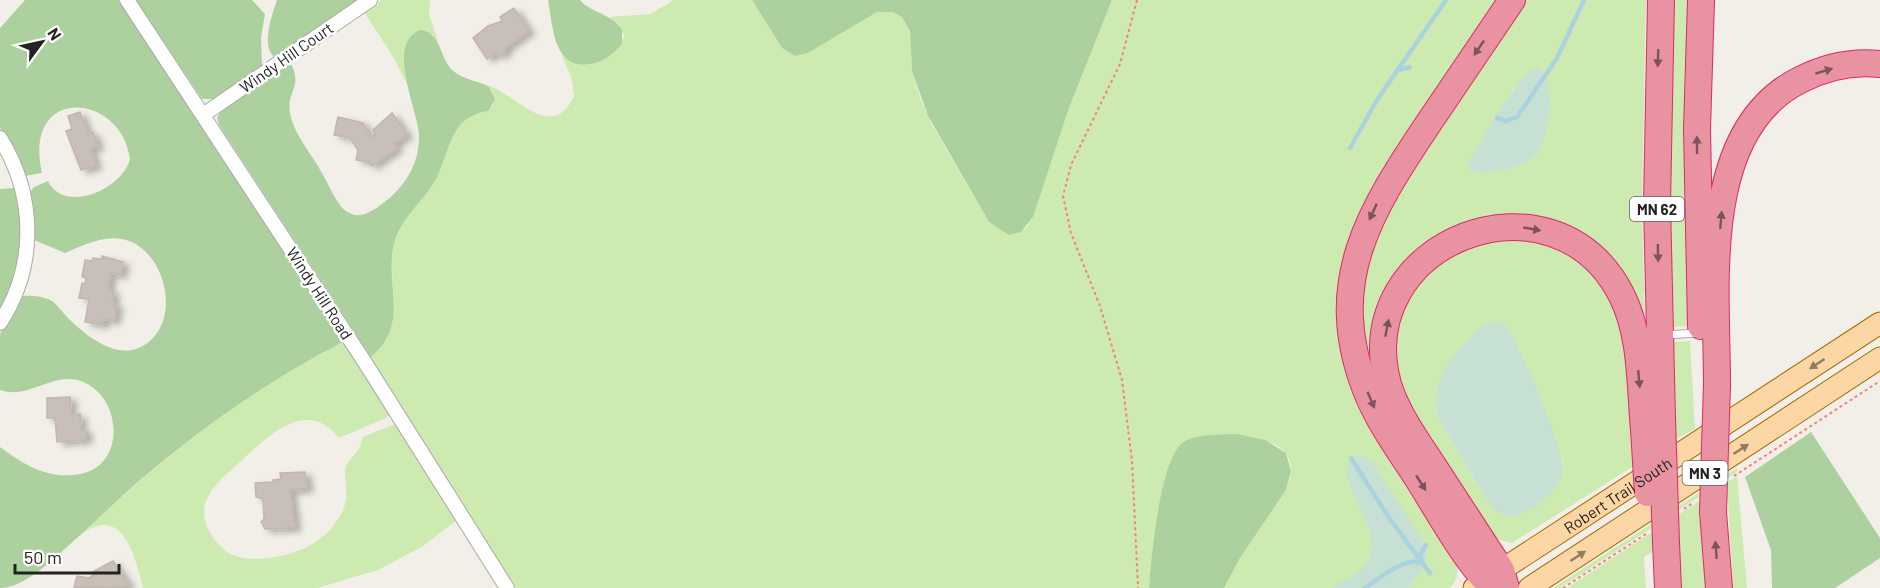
<svg xmlns="http://www.w3.org/2000/svg" width="1880" height="588" viewBox="0 0 1880 588" font-family="Barlow,sans-serif">
	<style>
		.grass { fill: #cdebb0; fill-rule: evenodd }
		.forest { fill: #add19e }
		.wetland { fill: #c6e0d4 }
		.lines { fill: none; stroke-linecap: round; stroke-linejoin: round }
		.stream { stroke: #aad3df; stroke-width: 4.5 }
		.building { fill: #c7bfb8; stroke: #c4b6ab; stroke-width: 1.5; filter: url(#shadow) }
		.lane-casing { stroke: #a9a9a9; stroke-width: 9 }
		.street-casing { stroke: #a9a9a9; stroke-width: 16 }
		.primary-casing { stroke: #a06b00; stroke-width: 23 }
		.highway-casing { stroke: #dc2a67; stroke-width: 28 }
		.path { stroke: #fa8072; stroke-width: 2; stroke-dasharray: 3 3; stroke-linecap: butt }
		.lane { stroke: #fff; stroke-width: 7 }
		.street { stroke: #fff; stroke-width: 14 }
		.primary { stroke: #fcd6a4; stroke-width: 21 }
		.highway { stroke: #e892a2; stroke-width: 26 }
		.highway-bridge-casing { stroke: #dc2a67; stroke-width: 28; stroke-linecap: butt }
		.highway-bridge { stroke: #e892a2; stroke-width: 26 }
		.oneway { fill: #7b545c }
		.oneway2 { fill: #8f7c63 }
		.labels { text-anchor: middle; dominant-baseline: central; stroke-width: 5; stroke-linejoin: round; paint-order: stroke }
		.shield { fill: #fff; stroke: #646464; stroke-width: 1.5 }
		.shield-label { font-size: 15px; font-weight: bold; fill: #222 }
		.street-label { font-size: 16px; fill: #222; stroke: #fff }
	</style>
	<defs>
		<filter id="shadow"><feDropShadow dx="6" dy="3.5" stdDeviation="3" flood-color="#0004"/></filter>
	</defs>
	<rect width="100%" height="100%" fill="#f2efe9"/>
	<!-- grass -->
	<g class="grass">
		<path d="M382,0H430L429,14L439,45L432,33L406,75L409,88L394,58L364,12Z"/>
		<path d="M674,0H752L782,48L795,56L808,53L877,12H892L902,17L910,31L912,71L921,100L932,125L989,222L1015,234L1026,228L1033,217L1069,108L1112,0H1502L1376,188L1343,324L1456,560C1459,571 1458,580 1450,588H1224L1240,558L1286,490C1311,428 1232,438 1196,437L1187,440L1168,472L1153,545L1149,588H516L371,357C412,322 383,282 395,241C402,218 424,201 435,180C445,163 448,137 462,123C471,113 485,115 493,105V92L483,84C514,90 551,146 574,96L571,76L561,54C580,76 618,61 624,35L619,24L610,17L650,14Z"/>
		<path d="M1522,0H1646L1642,203L1645,327L1632,299L1527,220L1397,283L1394,428L1361,337L1360,282L1394,189ZM1548,82L1549,110L1541,147L1497,118L1514,88Z"/>
		<path d="M1672,0H1690L1686,129L1689,326L1671,327L1668,139Z"/>
		<path d="M1493,236L1553,243L1597,274L1623,324L1637,464L1512,543L1495,539L1400,392L1393,344L1405,302L1438,260ZM1510,333L1545,413L1563,462L1508,516L1500,514L1490,505L1440,421L1436,407L1441,377Z"/>
		<path d="M1690,341L1695,429L1675,439L1671,342Z"/>
		<path d="M343,342L389,414L386,418L339,438C307,396 267,437 241,461C227,474 204,491 204,512C204,527 214,542 226,551C248,567 296,556 317,541C329,533 337,522 343,510C350,494 343,481 346,465L359,449L363,437L392,425H396L457,520L423,546L378,570L317,588H143C135,555 122,502 79,536C158,461 246,391 343,342Z"/>
		<path d="M1737,468V472L1560,588H1553Z"/>
		<path d="M1737,476L1747,588H1733L1728,502L1702,519L1708,588H1680L1678,536L1644,557L1646,588H1567Z"/>
	</g>
	<!-- forest -->
	<g class="forest">
		<path d="M25,0H118L343,342C270,379 201,428 139,481C115,502 92,525 68,546C51,561 24,588 0,588V447C24,465 49,480 80,474C121,467 122,413 96,390C61,360 33,402 0,390V334L21,296C29,295 41,296 48,299C55,301 63,313 68,318C83,333 112,357 136,349C185,332 169,248 122,239C103,235 81,246 65,253L34,240V217L30,192L34,187L48,181C64,215 123,189 130,159C121,92 22,84 42,173L25,176L0,128V28Z"/>
		<path d="M136,0H252L265,14L261,38L262,66L214,99H202Z"/>
		<path d="M277,0H359L274,57C261,44 272,15 277,0Z"/>
		<path d="M548,0H580C592,14 614,14 622,30V44C614,54 603,62 591,64C553,71 553,26 548,0Z"/>
		<path d="M752,0H1112L1069,108L1033,217L1021,232L1009,235L989,222L928,116L912,71L910,31L902,17L892,12H877L808,53L795,56L782,48Z"/>
		<path d="M421,30C439,32 440,53 448,65C459,80 475,79 489,87L495,99L489,110C478,114 470,115 461,124C448,139 445,162 436,179C424,201 400,219 394,244C384,286 411,323 371,357L219,125L217,118L222,109L290,62C304,88 286,91 290,113C294,135 312,154 322,173C328,183 333,196 340,205C343,210 349,213 355,215C366,217 378,207 387,200C407,184 420,161 419,134C417,108 385,41 421,30Z"/>
		<path d="M15,188C26,230 20,272 0,311V189Z"/>
		<path d="M1811,432L1880,538V558L1835,588H1772L1771,550L1745,477Z"/>
		<path d="M1237,434L1265,440L1286,453L1291,471L1286,490L1240,558L1224,588H1149C1151,559 1160,461 1182,443C1196,433 1221,435 1237,434Z"/>
	</g>
	<!-- wetland -->
	<g class="wetland">
		<path d="M1538,67C1559,78 1549,143 1534,157C1524,166 1511,168 1499,170C1489,173 1477,175 1468,168L1469,162C1482,141 1517,73 1538,67Z"/>
		<path d="M1497,322C1501,324 1505,326 1508,330C1521,348 1565,451 1563,471C1560,490 1529,517 1509,516C1501,516 1496,511 1490,505L1440,421C1424,384 1457,351 1481,327L1487,323Z"/>
		<path d="M1355,456H1364L1373,464L1426,545V566L1408,588H1330C1341,581 1357,576 1365,565C1392,529 1323,474 1355,456Z"/>
	</g>
	<g class="lines">
		<!-- stream -->
		<g class="stream">
			<path d="M1399,70L1410,67"/>
			<path d="M1497,118L1506,121L1517,117L1557,58L1584,0"/>
			<path d="M1350,148L1377,100L1446,0"/>
			<path d="M1351,458L1387,515L1430,573"/>
			<path d="M1421,561V553L1426,545"/>
			<path d="M1364,588C1379,580 1404,556 1421,563"/>
		</g>
	</g>
	<!-- building -->
	<g class="building">
		<path d="M514,8L529,31L506,47L505,52L501,55L496,53L487,59L473,38L488,26L502,21L500,17Z"/>
		<path d="M80,112L88,134L93,132L98,146L90,149L96,166L81,170L66,131L72,129L68,116Z"/>
		<path d="M392,113L407,135L394,143L397,148L372,166L369,162L356,160L358,150L350,138L334,135L338,117L363,123L370,138L375,135L373,130Z"/>
		<path d="M102,256L123,262L121,275L110,273L108,291L114,292L112,304L117,305L114,321L103,319L102,325L85,322L89,299L79,298L82,283L85,284L86,278L82,277L85,260L92,261L93,258L102,259Z"/>
		<path d="M70,397L71,415L80,414L81,430H86V440L57,442L55,418H47V398Z"/>
		<path d="M305,472L307,489L290,490L295,528L265,529L261,522L264,519L263,499L256,497L255,483L273,482V480L281,479L280,473Z"/>
		<path d="M113,561L129,585L124,588L74,587L77,576L89,578L95,573L94,571Z"/>
	</g>
	<g class="lines">
		<defs>
			<path id="lane" d="M1664,335L1698,333"/>
			<g id="street">
				<path d="M127,0L364,361L507,588"/>
				<path d="M203,115L370,0"/>
				<path d="M0,138C36,196 37,266 0,323"/>
			</g>
			<g id="primary">
				<path id="s1" d="M1474,588L1880,323"/>
				<path d="M1529,588L1880,358"/>
			</g>
			<g id="highway">
				<path d="M1661,0L1657,204L1662,418"/>
				<path d="M1701,326L1697,129L1701,0"/>
				<path d="M1717,384C1717,287 1698,131 1800,80C1825,67 1853,61 1880,64"/>
				<path d="M1713,512L1719,588"/>
				<path d="M1666,543L1668,588"/>
				<path d="M1494,588C1468,566 1436,507 1416,476C1398,448 1378,421 1366,390C1324,282 1370,211 1428,124C1456,83 1484,41 1512,0"/>
				<path d="M1506,588L1501,570C1479,536 1456,501 1434,467C1417,441 1397,414 1388,384C1349,241 1555,162 1622,296C1642,336 1640,387 1644,430"/>
			</g>
		</defs>
		<!-- lane casing -->
		<use href="#lane" class="lane-casing"/>
		<!-- street casing -->
		<use href="#street" class="street-casing"/>
		<!-- primary casing -->
		<use href="#primary" class="primary-casing"/>
		<!-- highway casing -->
		<use href="#highway" class="highway-casing"/>
		<!-- path -->
		<g class="path">
			<path d="M1137,0L1120,64L1071,165L1063,196L1071,233L1100,306L1122,380L1132,461L1138,588"/>
			<path d="M1734,476L1880,381"/>
			<path d="M1684,509L1694,502"/>
			<path d="M1563,588L1646,534"/>
		</g>
		<!-- lane -->
		<use href="#lane" class="lane"/>
		<!-- street -->
		<use href="#street" class="street"/>
		<!-- primary -->
		<use href="#primary" class="primary"/>
		<!-- highway -->
		<use href="#highway" class="highway"/>
		<defs>
			<g id="highway-bridge">
				<path d="M1662,418L1666,543"/>
				<path d="M1644,430L1648,493"/>
				<path d="M1713,512L1717,384"/>
			</g>
		</defs>
		<!-- highway-bridge casing -->
		<use href="#highway-bridge" class="highway-bridge-casing"/>
		<!-- highway-bridge -->
		<use href="#highway-bridge" class="highway-bridge"/>
	</g>
	<!-- one-way arrows -->
	<defs><path id="oneway-solid" d="M-6-.8H1V-3.2L6.5 0L1 3.2V.8H-6Z" transform="scale(1.5)"/></defs>
	<g class="oneway">
		<use href="#oneway-solid" transform="translate(1479 48) rotate(124)"/>
		<use href="#oneway-solid" transform="translate(1658 58) rotate(92)"/>
		<use href="#oneway-solid" transform="translate(1824 71) rotate(-17)"/>
		<use href="#oneway-solid" transform="translate(1697 145) rotate(-90)"/>
		<use href="#oneway-solid" transform="translate(1373 212) rotate(115)"/>
		<use href="#oneway-solid" transform="translate(1721 220) rotate(-85)"/>
		<use href="#oneway-solid" transform="translate(1532 229) rotate(10)"/>
		<use href="#oneway-solid" transform="translate(1658 253) rotate(89)"/>
		<use href="#oneway-solid" transform="translate(1387 328) rotate(-79)"/>
		<use href="#oneway-solid" transform="translate(1639 379) rotate(85)"/>
		<use href="#oneway-solid" transform="translate(1371 400) rotate(67)"/>
		<use href="#oneway-solid" transform="translate(1421 483) rotate(57)"/>
		<use href="#oneway-solid" transform="translate(1716 550) rotate(-94)"/>
	</g>
	<g class="oneway2">
		<use href="#oneway-solid" transform="translate(1817 364) rotate(147)"/>
		<use href="#oneway-solid" transform="translate(1741 449) rotate(-33)"/>
		<use href="#oneway-solid" transform="translate(1578 556) rotate(-33)"/>
	</g>
	<g class="labels">
		<!-- shield labels -->
		<g class="shield">
			<rect x="1630" y="197" width="54" height="24" rx="4.5"/>
			<rect x="1682.5" y="461" width="45" height="24" rx="4.5"/>
		</g>
		<g class="shield-label">
			<text x="1657" y="209">MN 62</text>
			<text x="1705" y="473">MN 3</text>
		</g>
		<!-- street labels -->
		<g class="street-label">
			<text transform="translate(286 57) rotate(-35)">Windy Hill Court</text>
			<text transform="translate(320 293) rotate(57)">Windy Hill Road</text>
			<text stroke="none"><textPath href="#s1" startOffset="171">Robert Trail South</textPath></text>
		</g>
	</g>
	<!-- north arrow -->
	<g transform="translate(42 42) rotate(57)" stroke="#ffffff" stroke-width="4.5" paint-order="stroke">
	<path d="M0-4.5L10 22L0 15L-10 22Z" fill="#222222"/>
	<text y="-9" font-size="16" font-weight="bold" text-anchor="middle" fill="#222222">N</text>
	</g>
	<!-- scale -->
	<path d="M15 564v9h104v-9" fill="none" stroke="#222222" stroke-width="3"/>
	<text x="24" y="564" font-size="18" fill="#222222" stroke="#ffffff" stroke-width="4.5" paint-order="stroke">50 m</text>
</svg>
